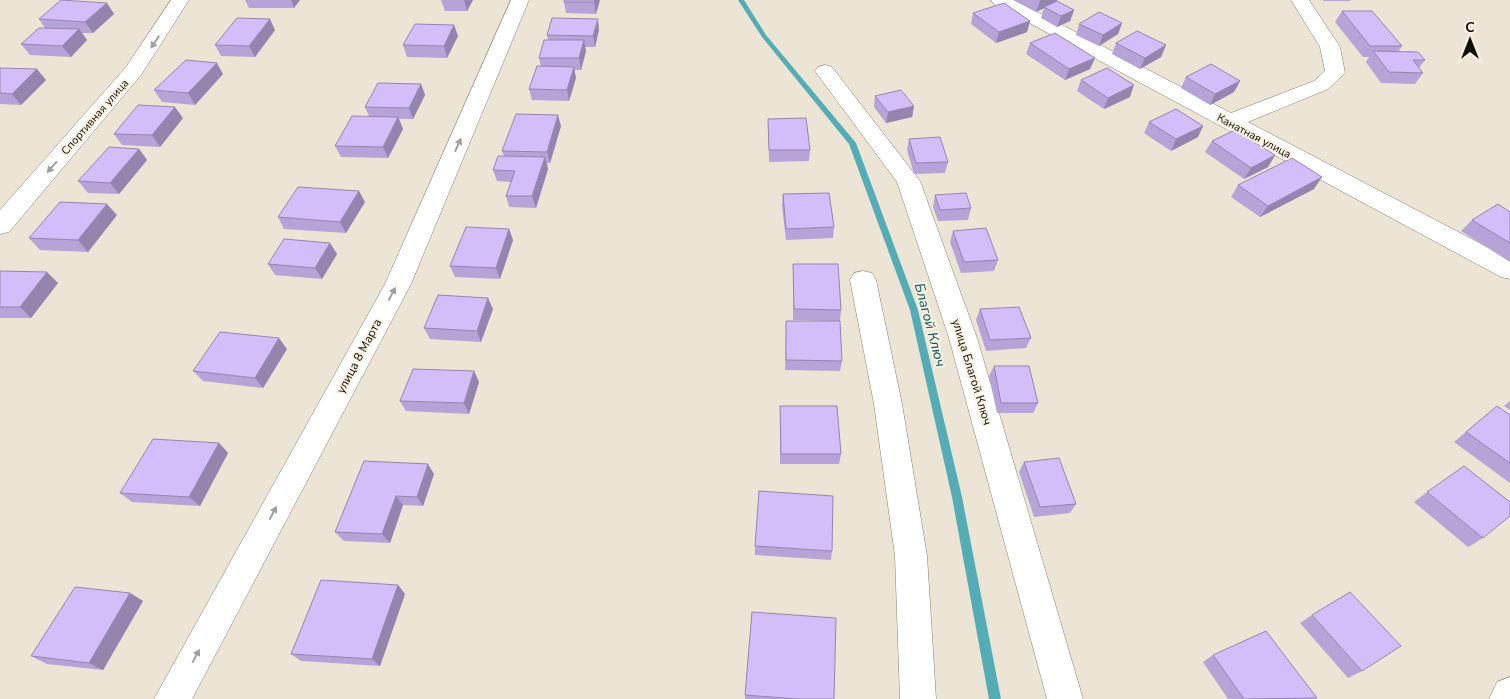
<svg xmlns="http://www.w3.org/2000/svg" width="1510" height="699" viewBox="0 0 1510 699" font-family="'Nunito Sans',sans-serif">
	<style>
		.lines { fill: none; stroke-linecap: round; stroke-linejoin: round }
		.stream { fill: #54acb4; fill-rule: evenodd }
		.minor-casing { stroke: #868071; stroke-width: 1 }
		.tertiary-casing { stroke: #868071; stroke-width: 1 }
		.minor { fill: #fff; fill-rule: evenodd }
		.tertiary { fill: #fff; fill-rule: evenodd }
		.wall { fill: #b6a3d7 }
		.shaded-wall { fill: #9485af }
		.building { fill: #d4befa; stroke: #9485af }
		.oneway { fill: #9f9e9c }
		.labels { text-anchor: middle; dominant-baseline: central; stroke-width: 4; stroke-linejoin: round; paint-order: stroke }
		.far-street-label { font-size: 11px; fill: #0f0d08; stroke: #f9f2e2 }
		.street-label { font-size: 12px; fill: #0f0d08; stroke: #f9f2e2 }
		.water-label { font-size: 14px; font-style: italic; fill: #08575d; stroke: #f9f2e2 }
	</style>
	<rect width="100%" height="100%" fill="#ece5d5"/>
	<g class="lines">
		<!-- stream -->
		<path class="stream" d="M738,0H744L766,35L856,143L918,310L962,497L1001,699H989L952,497L910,310L849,144L762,37Z"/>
		<defs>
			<g id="minor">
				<path d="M991,0H1014L1231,113L1314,81L1325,71L1320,47L1291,0H1309L1340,47L1345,73L1328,89L1248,122L1510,259V279L1501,277L994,4Z"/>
				<path d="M825,65L832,67L920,181L977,338L1083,699H1047L949,338L897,182L815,71L818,67Z"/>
				<path d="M863,271L872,273L876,280L902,404L927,556L936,699H900L895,556L874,404L850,280L854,273Z"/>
				<path d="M1510,677V699H1489L1497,682Z"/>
			</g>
			<g id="tertiary">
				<path d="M171,0H189L141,75L9,232L0,234V210L126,67Z"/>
				<path d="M511,0H529L411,284L192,699H154L385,284Z"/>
			</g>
		</defs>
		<!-- minor casing -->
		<use href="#minor" class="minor-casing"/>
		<!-- tertiary casing -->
		<use href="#tertiary" class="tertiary-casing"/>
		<!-- minor -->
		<use href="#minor" class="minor"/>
		<!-- tertiary -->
		<use href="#tertiary" class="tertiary"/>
	</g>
	<!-- wall -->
	<g class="wall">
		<path d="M245,0H300L294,8H249Z"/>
		<path d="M441,0H473L467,11H445Z"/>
		<path d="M564,0H600L596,14L566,13L564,2Z"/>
		<path d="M1013,0H1057V2L1074,10L1070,21L1057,27L1041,18L1044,8L1036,12Z"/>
		<path d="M1323,0H1351L1350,1H1323Z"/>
		<path d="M107,3L114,14L93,33H82L87,40L71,57L30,55L21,44L45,28L39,19Z"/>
		<path d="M1342,11L1402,46L1398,52L1425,60L1419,68L1423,73L1415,84L1381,83L1366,62L1369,57H1363L1335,22Z"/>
		<path d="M973,13L1030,21L1027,32L996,43L971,24Z"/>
		<path d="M1122,23L1118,34L1099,46L1076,35L1079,24Z"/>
		<path d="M454,25L458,36L447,58L407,57L403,45Z"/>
		<path d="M275,30L255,57L221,56L215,45Z"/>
		<path d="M599,30L595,47H585L586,51L581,70H574L576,78L569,101L532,100L529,89L541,66L539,58L548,40L547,35Z"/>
		<path d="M1030,43L1095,58L1090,69L1065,80L1026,54Z"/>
		<path d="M1116,43L1166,45L1161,57L1140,69L1112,54Z"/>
		<path d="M0,68L46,80L21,105L0,104Z"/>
		<path d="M223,74L195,105L162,102L154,90Z"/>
		<path d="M1186,77L1240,81L1234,92L1210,105L1181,88Z"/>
		<path d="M1081,80L1130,97L1104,109L1077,91Z"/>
		<path d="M421,84L425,95L413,119H399L403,129L388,158L341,157L335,146L369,116L365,107Z"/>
		<path d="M875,96L914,106L912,117L886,123L874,107Z"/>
		<path d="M183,118L160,147L122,145L114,134Z"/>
		<path d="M768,119L810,150L809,161L769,162Z"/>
		<path d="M1149,122L1203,126L1198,137L1171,151L1144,133Z"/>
		<path d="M561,126L550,163H547L548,169L536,208L509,207L506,196L511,182L497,181L493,170L504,156L502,151Z"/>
		<path d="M909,139L948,162L945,173L914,174L907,150Z"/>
		<path d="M1212,141L1275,155L1268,167L1244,179L1205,152Z"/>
		<path d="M139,149L147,160L119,194L88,193L78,181Z"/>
		<path d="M1238,185L1314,189L1260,217L1231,197Z"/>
		<path d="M783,194L834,227L833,238L786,240L782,206Z"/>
		<path d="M935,195L971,208L968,220L938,221L933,207Z"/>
		<path d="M365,202L346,233L284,229L278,217Z"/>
		<path d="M1510,212V262L1461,231L1472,220Z"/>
		<path d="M117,215L88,252L40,250L29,238Z"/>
		<path d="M509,229L513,240L500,279L455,277L450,266Z"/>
		<path d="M953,231L998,260L994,271L961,273L950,242Z"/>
		<path d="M330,243L337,254L322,279L275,275L268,264Z"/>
		<path d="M793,264L841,310L840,321L793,320Z"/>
		<path d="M0,271L58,283L31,318H0Z"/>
		<path d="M493,309L481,342L430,339L424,328Z"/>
		<path d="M980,309L1031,338L1026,348L986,351L976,320Z"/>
		<path d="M786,321L842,361L840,371L785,370Z"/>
		<path d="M287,349L263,388L203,381L193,371Z"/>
		<path d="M994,366L1038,403L1033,413H997L989,376Z"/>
		<path d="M474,371L479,382L469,414L406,411L400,401Z"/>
		<path d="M1510,401V410L1504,406Z"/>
		<path d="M780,406L841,454L839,464H780Z"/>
		<path d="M1497,406L1510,415V483L1454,442Z"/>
		<path d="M219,443L228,453L200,506L132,502L120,493Z"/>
		<path d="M1024,462L1076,504L1070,513L1034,517L1019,472Z"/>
		<path d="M434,474L423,506L403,505L390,543L344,541L335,532Z"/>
		<path d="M1427,492L1483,538L1468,547L1414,502Z"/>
		<path d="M755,546L832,551L831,560L755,555Z"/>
		<path d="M398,585L405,594L380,666L301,661L291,654Z"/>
		<path d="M130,593L143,601L103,670L47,664L31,656Z"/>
		<path d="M1312,615L1362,671L1348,678L1300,623Z"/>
		<path d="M1213,655L1316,699H1228L1203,662Z"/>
		<path d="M745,695L834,699H745Z"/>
	</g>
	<!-- shaded-wall -->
	<g class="shaded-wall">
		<path d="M291,0H300L294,8Z"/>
		<path d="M464,0H473L467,11Z"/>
		<path d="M595,0H600L596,14L594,2Z"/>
		<path d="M1041,0H1057V2L1036,12L1040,1Z"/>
		<path d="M107,3L114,14L93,33L85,22Z"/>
		<path d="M1074,10L1070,21L1057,27L1061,16Z"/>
		<path d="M270,19L275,30L255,57L249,46Z"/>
		<path d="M598,19L599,30L595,47L593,36Z"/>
		<path d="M1030,21L1027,32L996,43L999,32Z"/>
		<path d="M1122,23L1118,34L1099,46L1103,35Z"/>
		<path d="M454,25L458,36L447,58L444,46Z"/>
		<path d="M79,29L87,40L71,57L62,46Z"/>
		<path d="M584,40L586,51L581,70L579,58Z"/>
		<path d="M1166,45L1161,57L1140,69L1145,58Z"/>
		<path d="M1095,58L1090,69L1065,80L1069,69Z"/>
		<path d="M217,63L223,74L195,105L188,93Z"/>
		<path d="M574,67L576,78L569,101L567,90Z"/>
		<path d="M37,69L46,80L21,105L12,94Z"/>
		<path d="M1240,81L1234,92L1210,105L1215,94Z"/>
		<path d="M421,84L425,95L413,119L409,108Z"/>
		<path d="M1134,85L1130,97L1104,109L1108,98Z"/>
		<path d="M914,106L912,117L886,123L888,112Z"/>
		<path d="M175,107L183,118L160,147L152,135Z"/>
		<path d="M558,115L561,126L550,163L547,152Z"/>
		<path d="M398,117L403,129L388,158L383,147Z"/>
		<path d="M1203,126L1198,137L1171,151L1176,139Z"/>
		<path d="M139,149L147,160L119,194L110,183Z"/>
		<path d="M1275,155L1268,167L1244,179L1251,168Z"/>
		<path d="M545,157L548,169L536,208L532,196Z"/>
		<path d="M1322,177L1314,189L1260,217L1268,206Z"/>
		<path d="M359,191L365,202L346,233L340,222Z"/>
		<path d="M107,204L117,215L88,252L78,240Z"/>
		<path d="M509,229L513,240L500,279L496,268Z"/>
		<path d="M330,243L337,254L322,279L315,268Z"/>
		<path d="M47,272L58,283L31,318L20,307Z"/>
		<path d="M488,298L493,309L481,342L477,331Z"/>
		<path d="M279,338L287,349L263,388L255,378Z"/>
		<path d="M474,371L479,382L469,414L464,403Z"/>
		<path d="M219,443L228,453L200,506L189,497Z"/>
		<path d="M428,464L434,474L423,506L417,497Z"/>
		<path d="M396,496L403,505L390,543L382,534Z"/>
		<path d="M398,585L405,594L380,666L372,659Z"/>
		<path d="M130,593L143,601L103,670L89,663Z"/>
	</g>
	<!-- building -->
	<g class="building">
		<path d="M61,0L107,3L85,22L39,19Z"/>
		<path d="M564,0H595L594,2H564Z"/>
		<path d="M1057,1L1074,10L1061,16L1044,7Z"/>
		<path d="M1004,3L1030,21L999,32L973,13Z"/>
		<path d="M1342,11H1372L1402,46H1370Z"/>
		<path d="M1099,12L1122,23L1103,35L1079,24Z"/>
		<path d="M237,18L270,19L249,46L215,45Z"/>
		<path d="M552,18L598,19L593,36L547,35Z"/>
		<path d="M415,24L454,25L444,46L403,45Z"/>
		<path d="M39,28L79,29L62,46L21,44Z"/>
		<path d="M1137,31L1166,45L1145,58L1116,43Z"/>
		<path d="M1055,33L1095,58L1069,69L1030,43Z"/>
		<path d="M544,40H584L579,58H539Z"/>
		<path d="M1373,51L1418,52L1425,60H1413L1423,73L1389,72Z"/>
		<path d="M186,60L217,63L188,93L154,90Z"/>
		<path d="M1211,64L1240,81L1215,94L1186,77Z"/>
		<path d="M537,66L574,67L567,90L529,89Z"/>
		<path d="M0,68L37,69L12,94L0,93Z"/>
		<path d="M1107,68L1134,85L1108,98L1081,80Z"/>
		<path d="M378,83L421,84L409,108L365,107Z"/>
		<path d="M901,90L914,106L888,112L875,96Z"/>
		<path d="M138,105L175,107L152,135L114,134Z"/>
		<path d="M1176,109L1203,126L1176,139L1149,122Z"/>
		<path d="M516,114L558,115L547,152L502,151Z"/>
		<path d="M352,116L398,117L383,147L335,146Z"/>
		<path d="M806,118L810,150H769L768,119Z"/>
		<path d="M1235,130L1275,155L1251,168L1212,141Z"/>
		<path d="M940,137L948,162L916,163L909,139Z"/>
		<path d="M109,147L139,149L110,183L78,181Z"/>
		<path d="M498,156L545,157L532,196H506L515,171L493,170Z"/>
		<path d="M1292,158L1322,177L1268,206L1238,185Z"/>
		<path d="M298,187L359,191L340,222L278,217Z"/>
		<path d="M829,193L834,227L786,229L783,194Z"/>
		<path d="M966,193L971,208L940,210L935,195Z"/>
		<path d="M60,202L107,204L78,240L29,238Z"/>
		<path d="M1498,204L1510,212V243L1472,220Z"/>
		<path d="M466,227L509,229L496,268L450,266Z"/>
		<path d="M986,228L998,260L964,262L953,231Z"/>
		<path d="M284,239L330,243L315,268L268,264Z"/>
		<path d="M793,264H838L841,310L794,309Z"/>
		<path d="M0,271L47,272L20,307H0Z"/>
		<path d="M438,295L488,298L477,331L424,328Z"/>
		<path d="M1019,307L1031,338L990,340L980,309Z"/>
		<path d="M786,321H840L842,361L786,360Z"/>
		<path d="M220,332L279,338L255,378L193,371Z"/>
		<path d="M994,366H1029L1038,403H1001Z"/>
		<path d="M413,369L474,371L464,403L400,401Z"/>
		<path d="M780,406H837L841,454H781Z"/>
		<path d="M1497,406L1510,415V463L1466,432Z"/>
		<path d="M153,439L219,443L189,497L120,493Z"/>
		<path d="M1059,458L1076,504L1040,507L1024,462Z"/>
		<path d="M364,461L428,464L417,497L396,496L382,534L335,532Z"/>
		<path d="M1464,466L1510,502V516L1483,538L1427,492Z"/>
		<path d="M759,491L833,496L832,551L755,546Z"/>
		<path d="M321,580L398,585L372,659L291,654Z"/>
		<path d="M75,587L130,593L89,663L31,656Z"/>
		<path d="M1350,592L1401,646L1362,671L1312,615Z"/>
		<path d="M752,612L836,618L834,699H797L745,695Z"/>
		<path d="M1266,631L1317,698L1244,699L1213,655Z"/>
	</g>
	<!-- one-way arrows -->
	<defs><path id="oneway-solid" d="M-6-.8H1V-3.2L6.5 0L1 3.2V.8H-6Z" transform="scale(1.25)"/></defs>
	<g class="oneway">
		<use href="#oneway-solid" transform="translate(155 42) rotate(124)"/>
		<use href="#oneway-solid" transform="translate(458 145) rotate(-66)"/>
		<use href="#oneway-solid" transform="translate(52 167) rotate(131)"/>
		<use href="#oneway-solid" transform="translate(392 294) rotate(-62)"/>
		<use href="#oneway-solid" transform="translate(273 513) rotate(-62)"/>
		<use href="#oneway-solid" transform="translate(196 656) rotate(-62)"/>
	</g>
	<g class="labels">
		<!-- far-street labels -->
		<g class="far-street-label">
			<text transform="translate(95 117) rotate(-49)">Спортивная улица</text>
			<text transform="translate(1254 136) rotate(28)">Канатная улица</text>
		</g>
		<!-- street labels -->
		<g class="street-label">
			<text transform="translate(359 356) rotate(-62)">улица 8 Марта</text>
			<text transform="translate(972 372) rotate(73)">улица Благой Ключ</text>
		</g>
		<!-- water labels -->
		<g class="water-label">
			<text transform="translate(930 325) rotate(75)">Благой Ключ</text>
		</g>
	</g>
	<!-- north arrow -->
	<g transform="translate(1470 40)" stroke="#f9f2e2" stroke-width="4" paint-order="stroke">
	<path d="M0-4L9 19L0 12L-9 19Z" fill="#0f0d08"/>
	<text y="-8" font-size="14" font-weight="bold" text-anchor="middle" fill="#0f0d08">С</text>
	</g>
</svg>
